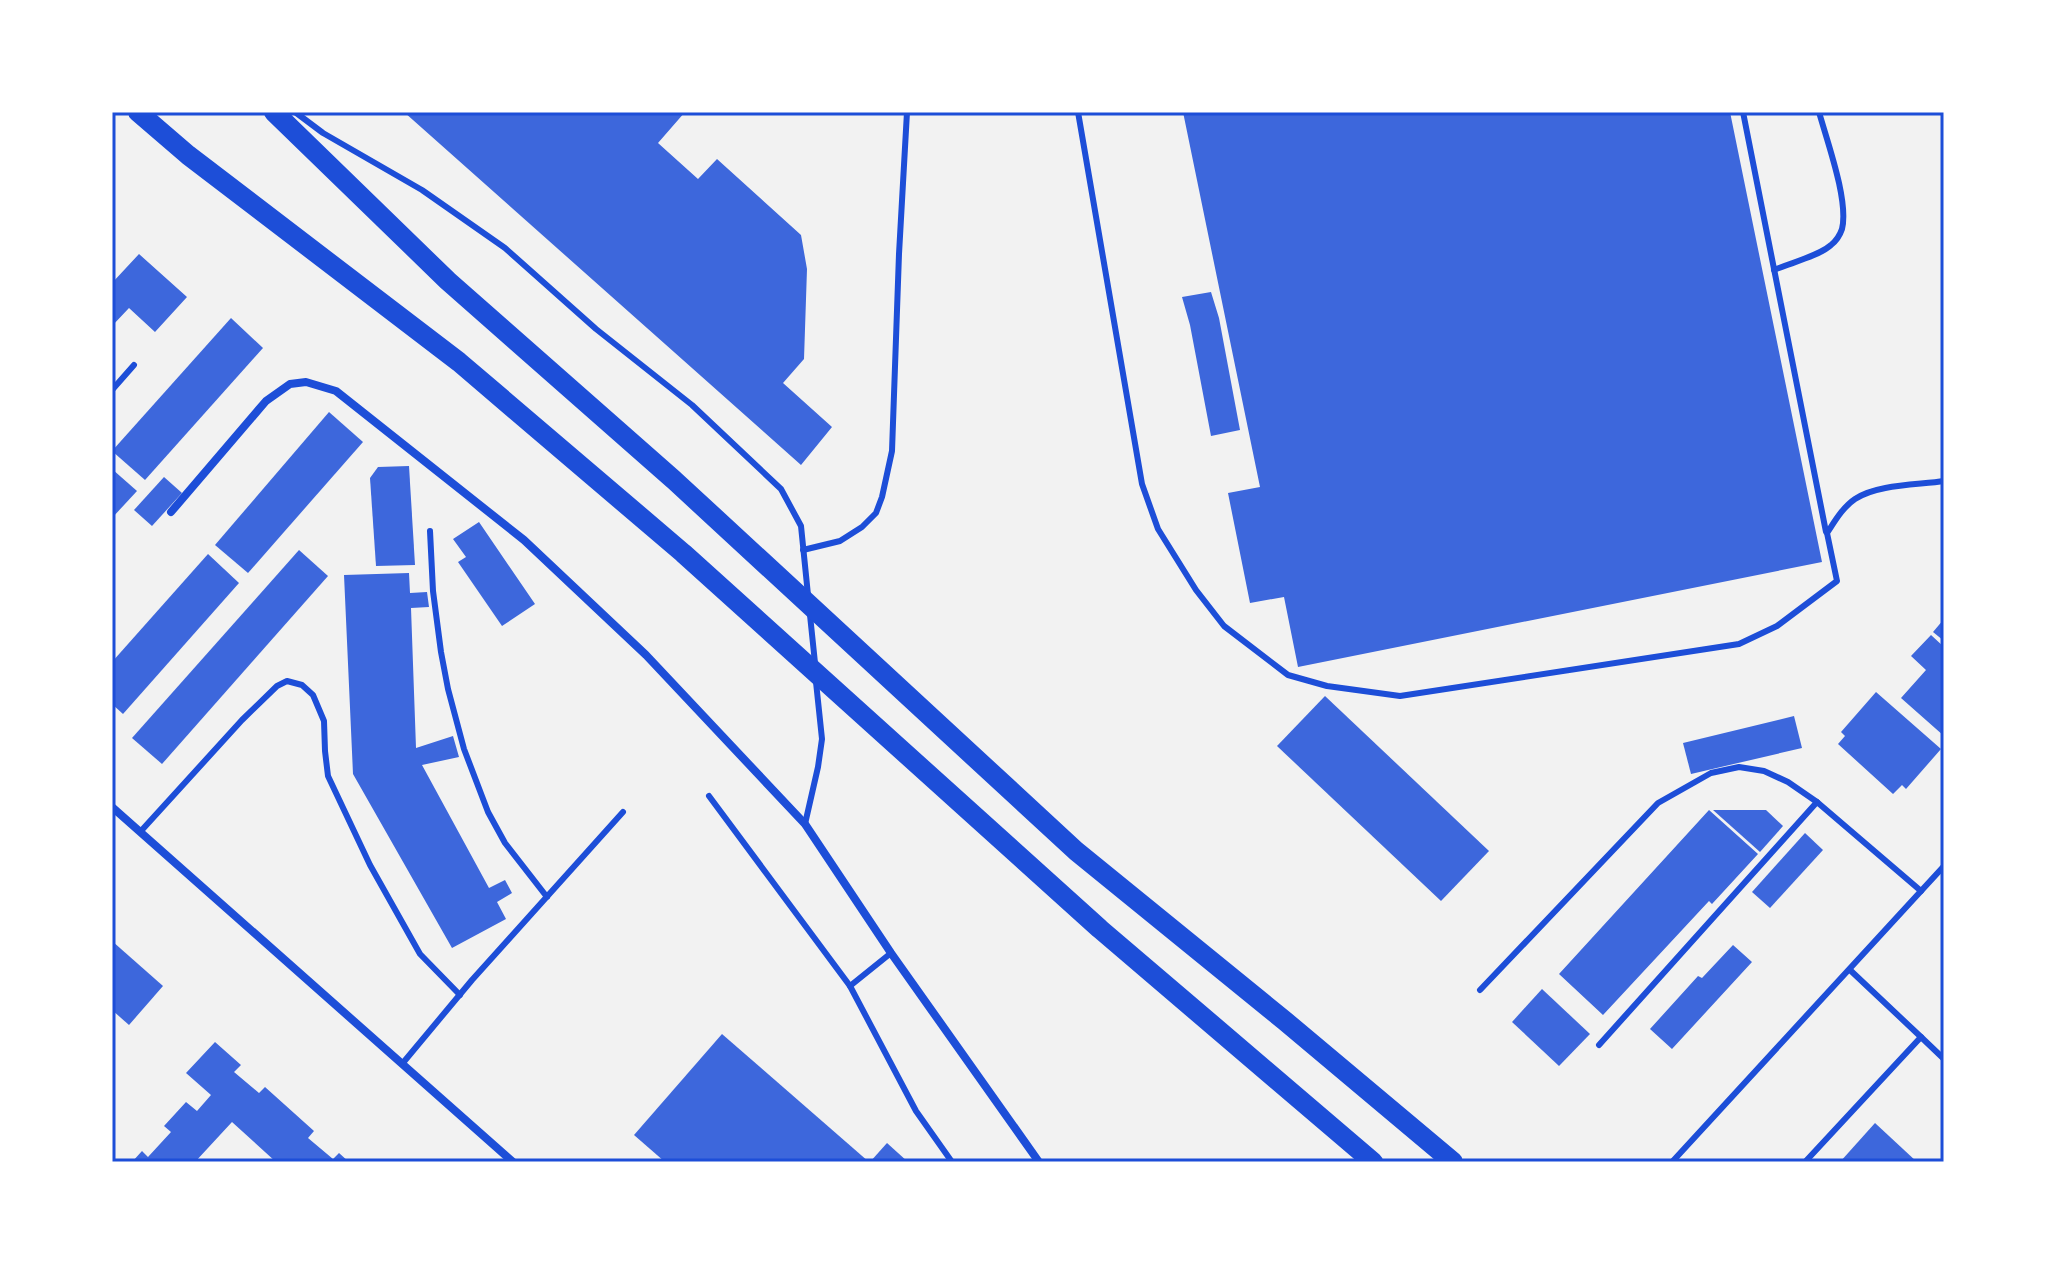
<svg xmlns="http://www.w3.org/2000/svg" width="2056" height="1274" viewBox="0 0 2056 1274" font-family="'Libre Baskerville',serif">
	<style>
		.building { fill: #3d67dc }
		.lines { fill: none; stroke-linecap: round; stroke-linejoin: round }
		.service { stroke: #1d4ed8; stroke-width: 6 }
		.minor { stroke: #1d4ed8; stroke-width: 8 }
		.primary { stroke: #1d4ed8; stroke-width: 20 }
		.neatline { fill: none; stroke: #1d4ed8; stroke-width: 3 }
	</style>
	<rect width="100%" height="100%" fill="#f2f2f2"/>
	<!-- building -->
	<g class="building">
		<path d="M404,112H685L658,143L698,179L717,159L801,235L807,269L804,359L783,383L832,427L801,465Z"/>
		<path d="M1183,112H1730L1822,562L1298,667L1284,597L1250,603L1228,493L1260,487Z"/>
		<path d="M139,254L187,297L155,332L129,308L112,326V283Z"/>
		<path d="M1211,292L1219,318L1240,430L1211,436L1190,325L1182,297Z"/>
		<path d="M231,318L263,348L145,480L112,451Z"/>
		<path d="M329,412L363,442L248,573L215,545Z"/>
		<path d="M409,466L415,565L376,566L370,478L378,467Z"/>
		<path d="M112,469L137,491L112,518Z"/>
		<path d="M164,477L182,493L152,526L134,510Z"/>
		<path d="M479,522L535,604L502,626L458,562L466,557L453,539Z"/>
		<path d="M299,550L328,576L162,764L132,738Z"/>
		<path d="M208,554L239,583L123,714L112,704V662Z"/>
		<path d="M409,573L410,593L427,592L429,607L411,608L416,748L453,736L459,757L422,765L489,888L505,880L512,893L497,902L506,919L452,948L353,774L344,575Z"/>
		<path d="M1944,619V641L1933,632Z"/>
		<path d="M1931,635L1944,647V736L1901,698L1926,670L1911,656Z"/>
		<path d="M1876,692L1941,749L1906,789L1902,785L1893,794L1838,744L1845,736L1841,732Z"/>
		<path d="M1325,696L1489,851L1441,901L1277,746Z"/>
		<path d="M1794,716L1802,748L1691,774L1683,743Z"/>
		<path d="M1709,810L1758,854L1712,904L1709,901L1603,1015L1559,974Z"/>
		<path d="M1713,810H1766L1783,826L1760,852Z"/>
		<path d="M1805,833L1823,850L1770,908L1752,892Z"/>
		<path d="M112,941L163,986L129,1025L112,1010Z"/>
		<path d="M1733,945L1752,962L1672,1049L1650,1029L1698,976L1702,978Z"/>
		<path d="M1542,989L1590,1034L1559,1066L1512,1022Z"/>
		<path d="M722,1034L869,1162H665L634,1135Z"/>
		<path d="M215,1042L241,1065L234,1072L259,1093L265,1087L314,1131L308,1138L333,1159L339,1153L349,1162H276L232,1122L195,1162H132L142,1151L148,1157L171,1132L164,1126L186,1102L197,1111L211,1095L186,1073Z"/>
		<path d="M1875,1123L1917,1162H1840Z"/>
		<path d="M887,1143L908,1162H870Z"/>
	</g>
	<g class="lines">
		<!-- service -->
		<g class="service">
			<path d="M295,112L323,133L422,190L505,248L596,329L692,405L781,489L801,526L808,595"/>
			<path d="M1078,112L1142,484L1158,529L1196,590L1224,626L1288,675L1327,686L1400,696L1739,644L1777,626L1837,581L1827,533C1835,521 1843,507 1855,499C1877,484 1919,485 1944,481"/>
			<path d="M1743,112L1826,532"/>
			<path d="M1943,112L1944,115"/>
			<path d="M1774,270C1790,263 1819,256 1831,245C1836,241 1840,235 1842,229C1849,201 1827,141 1819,112"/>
			<path d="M112,390L134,365"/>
			<path d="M430,531L433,591L441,652L448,689L464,749L488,812L505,843L547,897"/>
			<path d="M803,550L840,541L862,527L876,513L882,497L892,451L899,254L907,112"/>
			<path d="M810,615L815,663"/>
			<path d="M709,796L850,986L916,1111L952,1162"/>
			<path d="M805,824L818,767L822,739L816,682"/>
			<path d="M141,831L242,720L277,686L287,681L302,685L313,695L324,721L325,751L328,776L370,865L420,954L460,995"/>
			<path d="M850,986L891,953"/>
			<path d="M1480,990L1658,803L1711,773L1739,767L1764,771L1788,782L1817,802L1921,891"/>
			<path d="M1921,1037L1944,1059"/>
			<path d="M1599,1045L1817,802"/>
			<path d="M402,1064L472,980L623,812"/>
			<path d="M1672,1162L1944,866"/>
			<path d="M1805,1162L1921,1037L1850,970"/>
		</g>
		<!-- minor -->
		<g class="minor">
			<path d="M171,512L266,401L290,384L306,382L336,391L524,540L646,655L805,824L891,953L1039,1162"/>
			<path d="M112,807L513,1162"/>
		</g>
		<!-- primary -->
		<g class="primary">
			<path d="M138,112L188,155L459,362L683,553L1100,929L1373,1162"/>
			<path d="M274,112L448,281L674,480L1076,851L1285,1021L1453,1162"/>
		</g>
	</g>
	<!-- border -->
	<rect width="2056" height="1274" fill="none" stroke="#ffffff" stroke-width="228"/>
	<rect x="114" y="114" width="1828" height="1046" class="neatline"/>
</svg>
